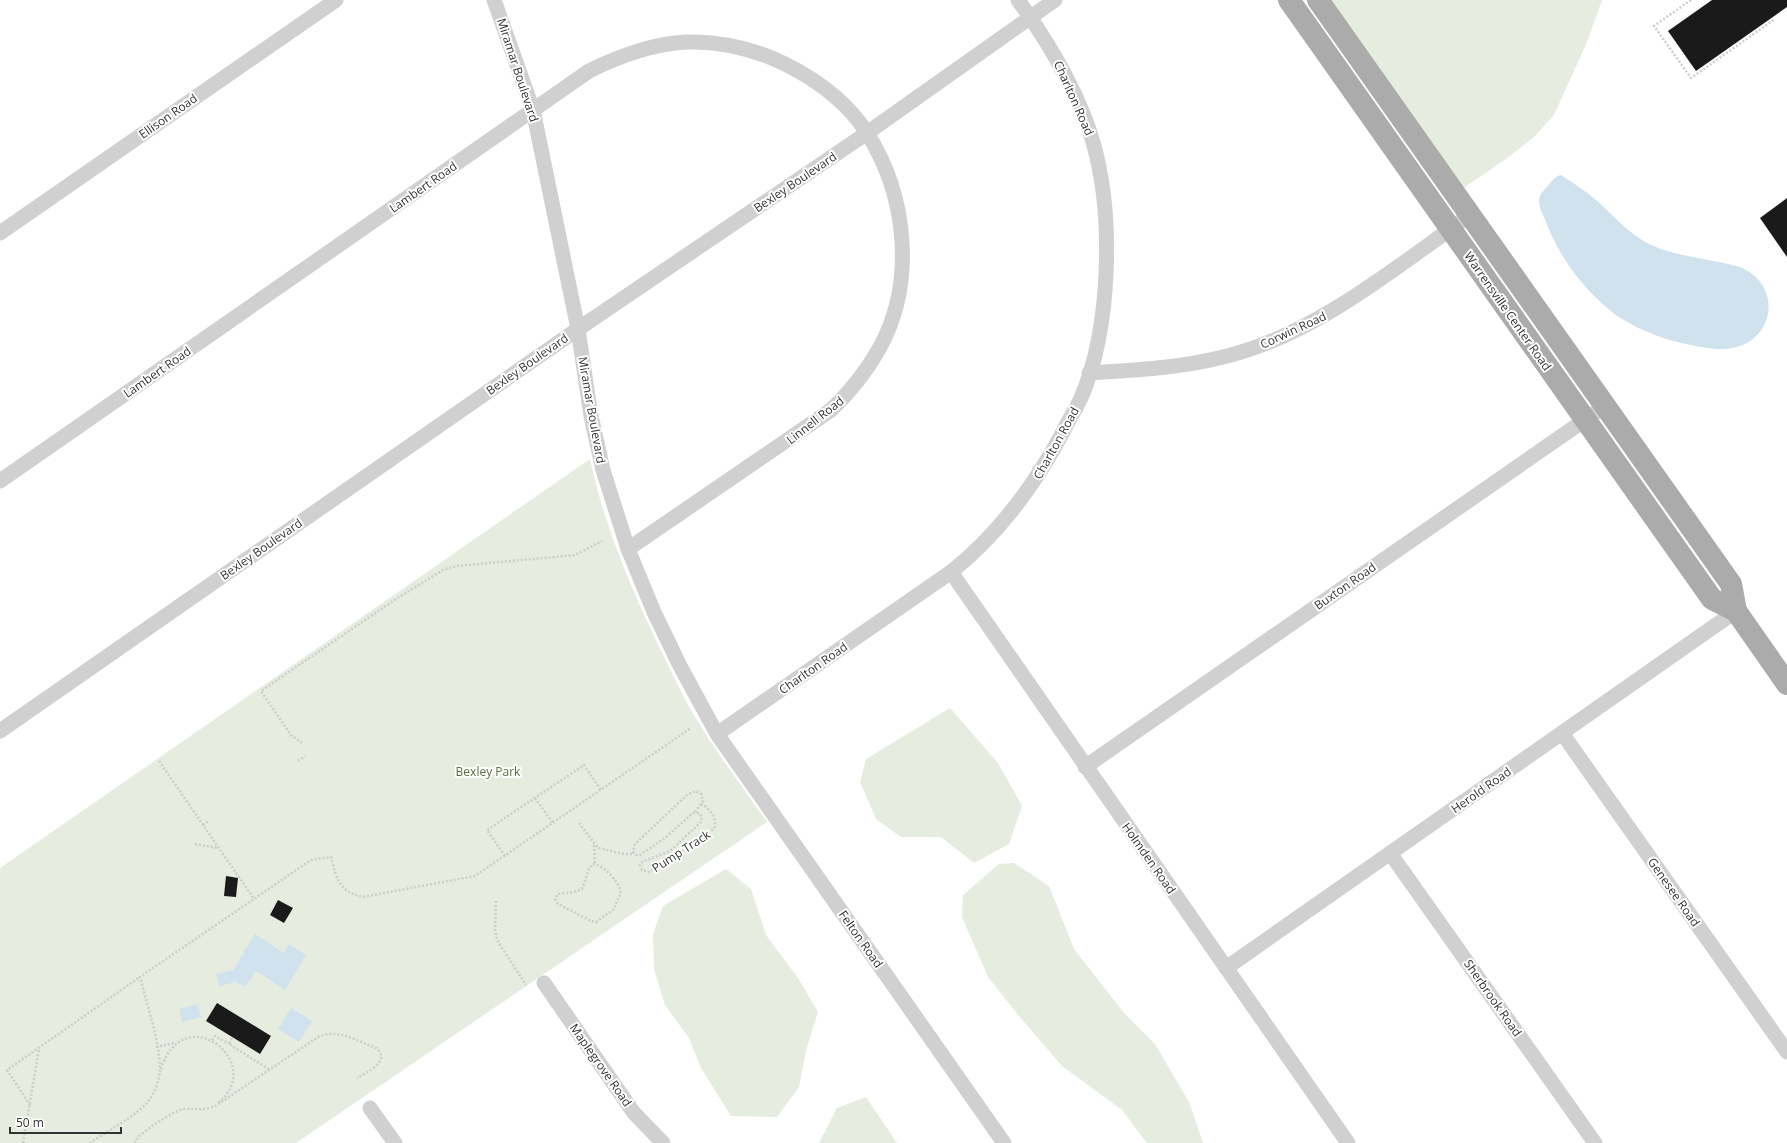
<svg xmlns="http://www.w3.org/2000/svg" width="1787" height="1143" viewBox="0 0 1787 1143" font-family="'Open Sans',sans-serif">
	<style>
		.green { fill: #e6ecdf }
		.water { fill: #cfe2ee }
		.building { fill: #1a1a1a }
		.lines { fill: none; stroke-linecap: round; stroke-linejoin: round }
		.path { stroke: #cdcdcd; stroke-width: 2.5; stroke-dasharray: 2 2; stroke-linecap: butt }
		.street { stroke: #d0d0d0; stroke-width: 15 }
		.primary { stroke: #ababab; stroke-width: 22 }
		.labels { text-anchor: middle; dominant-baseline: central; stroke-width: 4; stroke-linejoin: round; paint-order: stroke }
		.street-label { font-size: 12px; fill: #333; stroke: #fff }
		.park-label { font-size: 12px; fill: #56703f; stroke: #fff }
	</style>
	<rect width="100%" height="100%" fill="#fff"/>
	<!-- green -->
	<g class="green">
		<path d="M1318,0H1602L1587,42L1554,115L1535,136L1510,156L1455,194Z"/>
		<path d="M590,459C605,529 633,593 664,657C675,679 685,701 698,722C719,756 744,789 767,822L296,1143H0V868Z"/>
		<path d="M950,708L998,763L1022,806L1009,844L974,863L941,837H901L876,819L860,782L866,759Z"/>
		<path d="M1014,863L1049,886L1074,949L1125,1014L1155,1044L1189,1102L1203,1143H1147L1122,1110L1062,1066L1019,1016L988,977L962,917L963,895L999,864Z"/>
		<path d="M726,869L751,889L766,935L798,978L818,1012L806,1050L799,1087L777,1117L731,1116L701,1068L689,1038L665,1005L654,969L653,934L663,906Z"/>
		<path d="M866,1097L897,1143H819L837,1108Z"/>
	</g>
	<!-- water -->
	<g class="water">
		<path d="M1561,175C1573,183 1586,191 1596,200C1613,215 1629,234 1649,244C1676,257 1707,258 1736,266C1760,272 1775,297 1766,321C1756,346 1731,352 1707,348C1674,343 1638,332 1612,312C1580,286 1558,255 1544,217C1541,211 1537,203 1540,196C1541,193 1545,189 1547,187C1552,181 1554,177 1561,175Z"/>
		<path d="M255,934L284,953L289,944L306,955L285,990L256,971L245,987L236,982L219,986L216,974L233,970Z"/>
		<path d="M198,1004L201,1017L182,1022L179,1009Z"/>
		<path d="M291,1008L312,1021L299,1042L278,1029Z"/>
	</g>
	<!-- building -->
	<g class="building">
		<path d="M1712,0H1787V7L1696,71L1668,31Z"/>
		<path d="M1787,198V257L1760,218Z"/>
		<path d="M226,876L238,878L236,897L224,896Z"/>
		<path d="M278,900L293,908L284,923L270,915Z"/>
		<path d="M217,1003L271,1036L260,1054L206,1021Z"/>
	</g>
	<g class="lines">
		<!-- path -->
		<g class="path">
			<path d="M1691,0L1654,26L1691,78L1775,19"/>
			<path d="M302,743L291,735L261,691L396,599L443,570L457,566L575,555L602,541"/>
			<path d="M159,761L254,899"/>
			<path d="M298,761L305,756"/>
			<path d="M535,798L553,823"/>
			<path d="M695,812L703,801L701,794L696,791L687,795L635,844L633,852L636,855H640L665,838L693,813H699L702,817L701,822L670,851L642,862L640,865L642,870L649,872L660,866L714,829C718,820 710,808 701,804"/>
			<path d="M579,823L598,848L624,854H634"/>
			<path d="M203,825L209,821"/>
			<path d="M195,844L218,848"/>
			<path d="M594,845L595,864"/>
			<path d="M505,856L487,830L584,765L601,790"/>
			<path d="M593,864C604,865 620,883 621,893L613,910L596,922L591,921L558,904L555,899L558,894L574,892L582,889L589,869Z"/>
			<path d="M496,901L495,929L497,940L526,985"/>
			<path d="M232,1038L229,1044L270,1070"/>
			<path d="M212,1040L215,1036L229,1044"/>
			<path d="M156,1047L174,1043"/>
			<path d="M161,1069C183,997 268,1063 218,1103"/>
			<path d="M30,1105L7,1070L140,977"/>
			<path d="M23,1143L39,1049"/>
			<path d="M90,1143C107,1131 134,1117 147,1103C154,1095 160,1079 160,1069C159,1038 147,1006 140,977L311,860L331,857C337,879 338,891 363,897L475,876L691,728"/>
			<path d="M135,1143C136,1134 174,1111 183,1109C197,1108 203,1112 217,1105L318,1037C338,1028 357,1041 376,1048C392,1061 367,1072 357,1078"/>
		</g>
		<!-- street -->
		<g class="street">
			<path d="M494,0L533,110L578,329L591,416L603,470L628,549L654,612L680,666L717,734L1004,1143"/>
			<path d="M0,233L336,0"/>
			<path d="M1089,373C1136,370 1182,368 1227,356C1316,334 1396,267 1470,215"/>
			<path d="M0,481L589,71C619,56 652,44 686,42C721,41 754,49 785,64C817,80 848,103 867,133C907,196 916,283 879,349C866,372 850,392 831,410L628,549"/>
			<path d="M951,572L1348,1143"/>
			<path d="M0,731L578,329L867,133L1055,0"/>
			<path d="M1562,733L1787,1052"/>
			<path d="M717,734L951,572C1000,533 1035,485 1064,430C1069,419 1076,409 1081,398C1111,328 1114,215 1093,142C1078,91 1049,43 1018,0"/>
			<path d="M1085,767L1605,406"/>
			<path d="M1390,853L1595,1143"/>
			<path d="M1226,968L1736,611"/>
			<path d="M544,983L634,1113L663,1143"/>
			<path d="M370,1108L395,1143"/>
		</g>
		<!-- primary -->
		<g class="primary">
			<path d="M1289,0L1712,599L1736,611"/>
			<path d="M1318,0L1731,584L1736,611L1787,684"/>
		</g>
	</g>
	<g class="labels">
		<!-- street labels -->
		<g class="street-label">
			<text transform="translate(518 70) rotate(72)">Miramar Boulevard</text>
			<text transform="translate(1074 98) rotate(66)">Charlton Road</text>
			<text transform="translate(168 116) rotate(-35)">Ellison Road</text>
			<text transform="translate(795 182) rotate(-34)">Bexley Boulevard</text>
			<text transform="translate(423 187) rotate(-35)">Lambert Road</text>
			<text transform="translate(1508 311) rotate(55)">Warrensville Center Road</text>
			<text transform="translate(1293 330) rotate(-25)">Corwin Road</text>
			<text transform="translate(527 364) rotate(-35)">Bexley Boulevard</text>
			<text transform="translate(157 372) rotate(-35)">Lambert Road</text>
			<text transform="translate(592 410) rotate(80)">Miramar Boulevard</text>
			<text transform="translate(815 420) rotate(-38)">Linnell Road</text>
			<text transform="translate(1056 443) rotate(-61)">Charlton Road</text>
			<text transform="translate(261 549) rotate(-35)">Bexley Boulevard</text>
			<text transform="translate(1345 586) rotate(-35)">Buxton Road</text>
			<text transform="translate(813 668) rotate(-35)">Charlton Road</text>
			<text transform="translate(1481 790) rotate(-35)">Herold Road</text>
			<text transform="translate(681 851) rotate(-33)">Pump Track</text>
			<text transform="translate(1149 858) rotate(55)">Holmden Road</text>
			<text transform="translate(1674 892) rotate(55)">Genesee Road</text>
			<text transform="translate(861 939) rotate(55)">Felton Road</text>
			<text transform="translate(1493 998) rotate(55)">Sherbrook Road</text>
			<text transform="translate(601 1065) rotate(55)">Maplegrove Road</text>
		</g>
		<!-- park labels -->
		<g class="park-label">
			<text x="488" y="771">Bexley Park</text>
		</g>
	</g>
	<!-- scale -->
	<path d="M10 1127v6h111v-6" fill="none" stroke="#333333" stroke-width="2"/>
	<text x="16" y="1127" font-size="12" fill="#333333" stroke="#ffffff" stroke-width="3" paint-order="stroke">50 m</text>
</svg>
